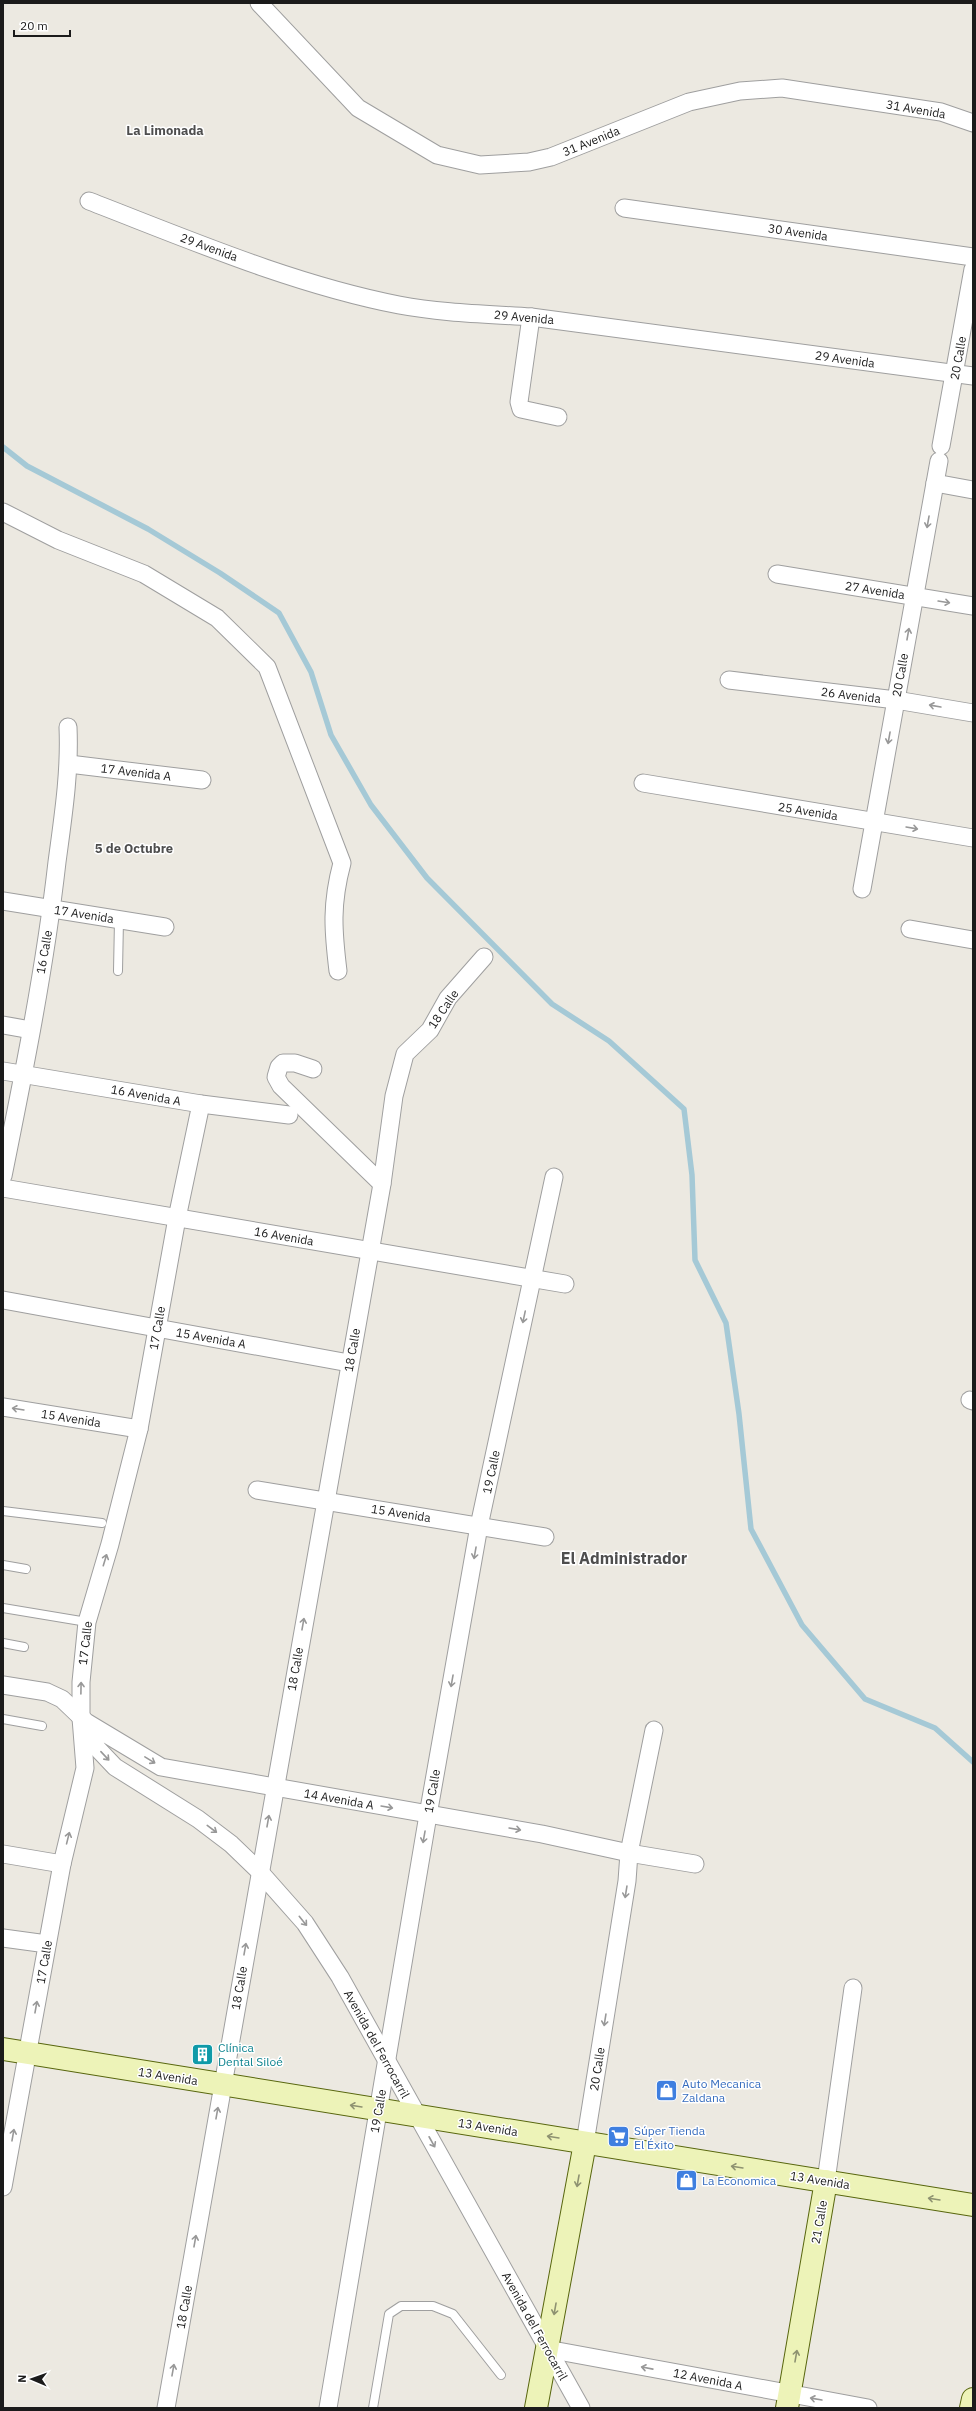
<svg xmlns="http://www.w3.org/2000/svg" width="976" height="2411" viewBox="0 0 976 2411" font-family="'IBM Plex Sans',sans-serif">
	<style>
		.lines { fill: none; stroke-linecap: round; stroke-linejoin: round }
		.stream { stroke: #a5c9d6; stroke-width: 5.5 }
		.lane-casing { stroke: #9f9f9f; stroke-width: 10 }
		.street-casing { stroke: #9f9f9f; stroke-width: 19 }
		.secondary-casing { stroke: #58660e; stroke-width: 24 }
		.lane { stroke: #fff; stroke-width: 8 }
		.street { stroke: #fff; stroke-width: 17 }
		.secondary { stroke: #edf3b8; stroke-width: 22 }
		.oneway { stroke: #989898 }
		.oneway2 { stroke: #8e9271 }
		.labels { text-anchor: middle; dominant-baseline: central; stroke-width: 3; stroke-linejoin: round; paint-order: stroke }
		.street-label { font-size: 12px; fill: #1b1b1b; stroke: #fff }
		.culture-label { font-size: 12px; fill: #0d838f; stroke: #fff; text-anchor: start }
		.shop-label { font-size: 12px; fill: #366cbe; stroke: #fff; text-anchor: start }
		.neighbourhood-label { font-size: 13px; font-weight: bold; fill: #4e4e4e; stroke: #fff }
		.district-label { font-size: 16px; font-weight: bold; fill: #4e4e4e; stroke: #fff }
	</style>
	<rect width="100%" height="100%" fill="#ece9e1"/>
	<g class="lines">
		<!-- stream -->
		<path class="stream" d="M3,447L27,466L148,529L220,573L279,613L311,672L331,735L371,805L427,878L552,1004L609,1041L684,1109L692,1175L695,1260L726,1323L739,1414L751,1529L802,1625L865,1699L935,1728L973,1762"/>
		<defs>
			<g id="lane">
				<path d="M118,971L119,920"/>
				<path d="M3,1511L102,1523"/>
				<path d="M3,1565L26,1569"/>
				<path d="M3,1608L87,1622"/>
				<path d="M3,1643L24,1647"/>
				<path d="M3,1719L42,1726"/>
				<path d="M373,2408L389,2314L401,2306H433L453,2314L501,2375"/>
			</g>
			<g id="street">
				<path d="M259,3L358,108L437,155L480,165L529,162L551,157L689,102L740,91L782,88L941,112L973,123"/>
				<path d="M89,201C190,240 292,284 399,305C442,313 487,314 531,317L973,376"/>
				<path d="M624,208L973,257"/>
				<path d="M531,317L519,402L521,409L558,417"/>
				<path d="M941,446L973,269"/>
				<path d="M935,483L973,490"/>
				<path d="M3,512L58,540L144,574L217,618L267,667L342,863C331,904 333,930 338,971"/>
				<path d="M777,574L973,606"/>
				<path d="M729,680L896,700L973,713"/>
				<path d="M69,764L202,780"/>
				<path d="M643,783L973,838"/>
				<path d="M862,889L939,461"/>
				<path d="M3,901L165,927"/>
				<path d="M910,929L973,940"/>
				<path d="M3,1025L31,1030"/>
				<path d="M313,1069L295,1063H283L279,1067L276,1077L281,1086L382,1184"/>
				<path d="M3,1071L201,1104L289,1115"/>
				<path d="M3,1176C24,1072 45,968 57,862C63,817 70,773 68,727"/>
				<path d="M3,1188L565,1284"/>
				<path d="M3,1300L349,1363"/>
				<path d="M970,1400L973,1401"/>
				<path d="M3,1407L139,1429"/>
				<path d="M257,1490L545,1537"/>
				<path d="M3,1685L47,1692L62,1699L86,1722L161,1767L542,1834L629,1853L695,1864"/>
				<path d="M87,1723L97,1748L115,1767L198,1819L231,1844L259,1871L305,1923L340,1977L581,2408"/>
				<path d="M3,1854L62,1864"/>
				<path d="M3,1938L47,1944"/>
				<path d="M585,2143L627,1881L629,1853L654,1730"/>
				<path d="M826,2181L853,1988"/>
				<path d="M3,2187L62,1864L85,1768L81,1718V1682L87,1622L110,1544L139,1429L177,1218L201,1104"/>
				<path d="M547,2349L868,2408"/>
				<path d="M166,2408L382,1184L394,1096L405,1054L430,1030L448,998L484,957"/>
				<path d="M328,2408L428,1815L479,1526L554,1177"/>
			</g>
			<g id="secondary">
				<path d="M3,2049L973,2205"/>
				<path d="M536,2408L585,2143"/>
				<path d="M787,2408L826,2181"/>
				<path d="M971,2408L973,2399"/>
			</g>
		</defs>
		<!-- lane casing -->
		<use href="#lane" class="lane-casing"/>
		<!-- street casing -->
		<use href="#street" class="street-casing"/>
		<!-- secondary casing -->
		<use href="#secondary" class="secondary-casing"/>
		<!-- lane -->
		<use href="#lane" class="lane"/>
		<!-- street -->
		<use href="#street" class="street"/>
		<!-- secondary -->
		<use href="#secondary" class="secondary"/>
	</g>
	<!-- one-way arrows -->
	<defs><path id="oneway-shaft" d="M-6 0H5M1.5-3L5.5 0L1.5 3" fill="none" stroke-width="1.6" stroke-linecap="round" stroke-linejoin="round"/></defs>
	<g class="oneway">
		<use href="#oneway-shaft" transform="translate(928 522) rotate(100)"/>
		<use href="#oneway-shaft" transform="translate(944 602) rotate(9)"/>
		<use href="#oneway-shaft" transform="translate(908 634) rotate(-80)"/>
		<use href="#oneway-shaft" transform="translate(935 706) rotate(-170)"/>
		<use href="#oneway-shaft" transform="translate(889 738) rotate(100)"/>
		<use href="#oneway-shaft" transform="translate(912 828) rotate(10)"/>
		<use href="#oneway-shaft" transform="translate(524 1317) rotate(102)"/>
		<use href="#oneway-shaft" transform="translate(18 1409) rotate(-171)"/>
		<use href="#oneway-shaft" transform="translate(475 1553) rotate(100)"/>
		<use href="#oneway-shaft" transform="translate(105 1560) rotate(-73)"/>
		<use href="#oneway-shaft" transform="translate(303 1624) rotate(-80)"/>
		<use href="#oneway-shaft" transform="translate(452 1681) rotate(100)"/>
		<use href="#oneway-shaft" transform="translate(81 1688) rotate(-89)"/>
		<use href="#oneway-shaft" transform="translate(105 1756) rotate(47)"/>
		<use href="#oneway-shaft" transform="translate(150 1760) rotate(31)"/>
		<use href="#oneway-shaft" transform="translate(387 1807) rotate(10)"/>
		<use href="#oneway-shaft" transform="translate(268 1821) rotate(-80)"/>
		<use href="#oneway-shaft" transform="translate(212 1829) rotate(37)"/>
		<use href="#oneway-shaft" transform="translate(515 1829) rotate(10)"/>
		<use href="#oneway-shaft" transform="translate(424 1837) rotate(100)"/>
		<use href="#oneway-shaft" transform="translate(68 1838) rotate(-76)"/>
		<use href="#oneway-shaft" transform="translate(626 1892) rotate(99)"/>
		<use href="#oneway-shaft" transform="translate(303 1921) rotate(51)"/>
		<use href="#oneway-shaft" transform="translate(245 1949) rotate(-80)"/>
		<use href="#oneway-shaft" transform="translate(36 2007) rotate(-80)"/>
		<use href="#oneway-shaft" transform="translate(605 2020) rotate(99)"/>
		<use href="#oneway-shaft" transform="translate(217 2113) rotate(-80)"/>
		<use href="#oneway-shaft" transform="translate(13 2135) rotate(-80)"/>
		<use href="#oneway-shaft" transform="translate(432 2142) rotate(61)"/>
		<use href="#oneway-shaft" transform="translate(195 2241) rotate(-80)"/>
		<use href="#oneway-shaft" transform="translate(647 2368) rotate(-169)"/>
		<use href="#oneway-shaft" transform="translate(173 2370) rotate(-80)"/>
		<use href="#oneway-shaft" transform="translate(816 2399) rotate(-170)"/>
	</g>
	<g class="oneway2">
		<use href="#oneway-shaft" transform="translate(356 2106) rotate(-171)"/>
		<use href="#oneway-shaft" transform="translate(553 2137) rotate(-171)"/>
		<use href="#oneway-shaft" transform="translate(737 2167) rotate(-171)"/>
		<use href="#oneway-shaft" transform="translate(578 2181) rotate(100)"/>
		<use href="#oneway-shaft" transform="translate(934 2199) rotate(-171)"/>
		<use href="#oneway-shaft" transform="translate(555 2309) rotate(100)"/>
		<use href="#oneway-shaft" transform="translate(796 2356) rotate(-80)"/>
	</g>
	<!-- icons -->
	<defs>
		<symbol id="building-square" viewBox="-11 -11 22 22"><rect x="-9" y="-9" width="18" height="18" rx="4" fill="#0f9aa8" stroke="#fff"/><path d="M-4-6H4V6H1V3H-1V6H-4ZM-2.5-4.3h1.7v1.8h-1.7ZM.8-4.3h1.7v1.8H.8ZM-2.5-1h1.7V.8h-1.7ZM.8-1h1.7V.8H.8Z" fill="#fff"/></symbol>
		<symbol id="shop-square" viewBox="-11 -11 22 22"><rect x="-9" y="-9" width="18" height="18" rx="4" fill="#3f7fe0" stroke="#fff"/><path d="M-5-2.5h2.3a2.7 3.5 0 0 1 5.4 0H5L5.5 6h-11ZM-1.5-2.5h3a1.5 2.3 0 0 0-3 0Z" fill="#fff"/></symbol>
		<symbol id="supermarket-square" viewBox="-11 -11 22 22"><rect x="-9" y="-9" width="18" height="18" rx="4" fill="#3f7fe0" stroke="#fff"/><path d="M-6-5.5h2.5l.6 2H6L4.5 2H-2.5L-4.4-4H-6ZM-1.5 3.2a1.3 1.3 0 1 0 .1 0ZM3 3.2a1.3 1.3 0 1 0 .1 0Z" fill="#fff"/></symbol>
	</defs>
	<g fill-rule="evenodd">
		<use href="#building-square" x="190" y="2042" width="25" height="25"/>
		<use href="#shop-square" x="654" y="2078" width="25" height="25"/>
		<use href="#supermarket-square" x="606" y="2124" width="25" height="25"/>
		<use href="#shop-square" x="674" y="2168" width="25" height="25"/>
	</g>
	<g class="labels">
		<!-- street labels -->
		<g class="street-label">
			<text transform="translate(916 109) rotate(10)">31 Avenida</text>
			<text transform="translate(591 141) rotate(-22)">31 Avenida</text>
			<text transform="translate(798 232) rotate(8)">30 Avenida</text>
			<text transform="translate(209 247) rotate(20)">29 Avenida</text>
			<text transform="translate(524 317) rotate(5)">29 Avenida</text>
			<text transform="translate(958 358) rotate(-80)">20 Calle</text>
			<text transform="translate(845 359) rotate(8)">29 Avenida</text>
			<text transform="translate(875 590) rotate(9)">27 Avenida</text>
			<text transform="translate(900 675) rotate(-80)">20 Calle</text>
			<text transform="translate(851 695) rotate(7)">26 Avenida</text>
			<text transform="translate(136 772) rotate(7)">17 Avenida A</text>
			<text transform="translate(808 811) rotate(9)">25 Avenida</text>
			<text transform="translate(84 914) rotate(9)">17 Avenida</text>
			<text transform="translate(44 952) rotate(-80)">16 Calle</text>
			<text transform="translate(443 1009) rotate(-56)">18 Calle</text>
			<text transform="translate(146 1095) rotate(10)">16 Avenida A</text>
			<text transform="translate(284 1236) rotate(10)">16 Avenida</text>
			<text transform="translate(157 1328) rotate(-80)">17 Calle</text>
			<text transform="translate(211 1338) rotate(10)">15 Avenida A</text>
			<text transform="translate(352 1350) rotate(-80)">18 Calle</text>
			<text transform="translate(71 1418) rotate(9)">15 Avenida</text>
			<text transform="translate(491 1472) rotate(-78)">19 Calle</text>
			<text transform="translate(401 1513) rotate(9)">15 Avenida</text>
			<text transform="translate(85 1643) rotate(-83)">17 Calle</text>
			<text transform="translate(295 1669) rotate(-80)">18 Calle</text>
			<text transform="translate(432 1791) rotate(-80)">19 Calle</text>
			<text transform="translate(339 1799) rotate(10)">14 Avenida A</text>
			<text transform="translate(44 1962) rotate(-80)">17 Calle</text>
			<text transform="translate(239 1988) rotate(-80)">18 Calle</text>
			<text transform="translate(377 2044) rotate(61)">Avenida del Ferrocarril</text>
			<text transform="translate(597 2069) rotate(-81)">20 Calle</text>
			<text transform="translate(168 2076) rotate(9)">13 Avenida</text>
			<text transform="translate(378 2111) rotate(-80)">19 Calle</text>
			<text transform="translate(488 2127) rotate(9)">13 Avenida</text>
			<text transform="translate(820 2180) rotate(9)">13 Avenida</text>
			<text transform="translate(819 2222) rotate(-80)">21 Calle</text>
			<text transform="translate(184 2307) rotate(-80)">18 Calle</text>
			<text transform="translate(535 2326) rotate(61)">Avenida del Ferrocarril</text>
			<text transform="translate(708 2379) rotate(11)">12 Avenida A</text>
		</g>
		<!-- culture labels -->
		<g class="culture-label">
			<text x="218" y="2047">Clínica<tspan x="218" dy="14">Dental Siloé</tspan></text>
		</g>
		<!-- shop labels -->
		<g class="shop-label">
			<text x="682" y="2083">Auto Mecanica<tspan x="682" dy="14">Zaldana</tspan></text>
			<text x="634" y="2130">Súper Tienda<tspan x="634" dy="14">El Éxito</tspan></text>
			<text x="702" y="2180">La Economica</text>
		</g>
		<!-- neighbourhood labels -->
		<g class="neighbourhood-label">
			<text x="165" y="130">La Limonada</text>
			<text x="134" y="848">5 de Octubre</text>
		</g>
		<!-- district labels -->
		<g class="district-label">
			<text x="624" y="1558">El Administrador</text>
		</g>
	</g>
	<!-- border -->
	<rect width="976" height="2411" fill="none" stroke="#1b1b1b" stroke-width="8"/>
	<!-- north arrow -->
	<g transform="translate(32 2379) rotate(272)" stroke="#ffffff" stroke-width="3" paint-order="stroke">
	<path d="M0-3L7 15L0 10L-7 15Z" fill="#1b1b1b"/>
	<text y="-6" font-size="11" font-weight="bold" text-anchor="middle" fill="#1b1b1b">N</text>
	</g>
	<!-- scale -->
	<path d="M14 30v6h56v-6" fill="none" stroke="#1b1b1b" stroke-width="2"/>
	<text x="20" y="30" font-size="12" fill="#1b1b1b" stroke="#ffffff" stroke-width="3" paint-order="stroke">20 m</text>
</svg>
